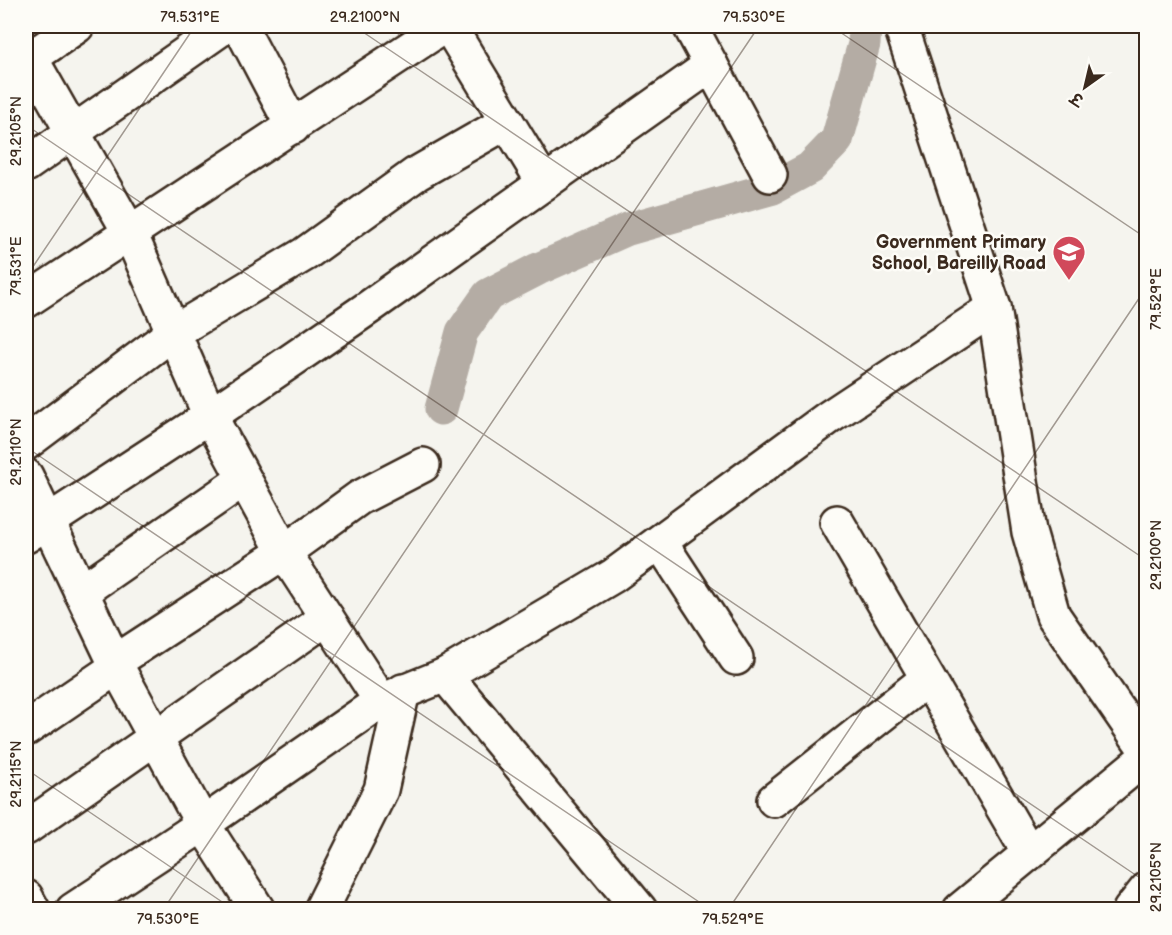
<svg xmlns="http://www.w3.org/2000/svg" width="1172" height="935" viewBox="0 0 1172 935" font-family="'Balsamiq Sans','Playpen Sans Deva',sans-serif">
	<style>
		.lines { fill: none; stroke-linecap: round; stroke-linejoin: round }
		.canal { stroke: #b4aca4; stroke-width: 33 }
		.minor-casing { stroke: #3b2a1e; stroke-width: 38 }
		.highway-casing { stroke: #3b2a1e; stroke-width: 38 }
		.minor { stroke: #fdfcf7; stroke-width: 33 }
		.highway { stroke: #fdfcf7; stroke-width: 33 }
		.ticks { fill: none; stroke: #3b2a1e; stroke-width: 1.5; stroke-opacity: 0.45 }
		.labels { text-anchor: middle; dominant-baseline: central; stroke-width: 5; stroke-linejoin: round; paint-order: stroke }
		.poi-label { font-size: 18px; font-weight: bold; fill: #3b2a1e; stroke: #fdfcf7; text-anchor: end }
		.neatline { fill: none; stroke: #3b2a1e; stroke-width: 2 }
		.ticks-label { font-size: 15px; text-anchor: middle; fill: #3b2a1e }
	</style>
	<rect width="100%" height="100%" fill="#f5f4ee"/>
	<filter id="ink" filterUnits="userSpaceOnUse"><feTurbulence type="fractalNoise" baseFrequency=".0167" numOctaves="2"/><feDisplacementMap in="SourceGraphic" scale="12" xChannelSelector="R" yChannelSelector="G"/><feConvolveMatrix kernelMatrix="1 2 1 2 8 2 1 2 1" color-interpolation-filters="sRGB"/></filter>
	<g filter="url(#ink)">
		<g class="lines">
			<!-- canal -->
			<path class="canal" d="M441,409L462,332L488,295L538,269L628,229L773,188L810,168L837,140L864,44L865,26"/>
			<defs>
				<g id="minor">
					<path d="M240,26L293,127"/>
					<path d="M449,26L544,183"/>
					<path d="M690,26L770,175"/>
					<path d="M901,26L994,308L1029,532L1053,615L1146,750"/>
					<path d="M26,50L130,233L210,416L284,552L381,701"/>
					<path d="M26,61L77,26"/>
					<path d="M26,165L225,26"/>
					<path d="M26,301L444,26"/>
					<path d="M26,443L174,332L305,254L416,174L507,122"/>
					<path d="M26,476L117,667L202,823L258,910"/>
					<path d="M837,522L1029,853"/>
					<path d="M26,536L210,416L368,308L711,65"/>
					<path d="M660,542L736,658"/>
					<path d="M81,592L244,479"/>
					<path d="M115,662L284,552L359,498L423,465"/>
					<path d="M445,675L640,910"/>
					<path d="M26,729L117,667"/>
					<path d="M774,800L927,679"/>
					<path d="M26,828L327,618"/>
					<path d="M26,897L33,910"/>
					<path d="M73,910L187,835L381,701L445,675L613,576L828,418L994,308"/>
					<path d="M321,910L381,790L403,691"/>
					<path d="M960,910L1146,757"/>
				</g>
				<path id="highway" d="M1130,910L1146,890"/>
			</defs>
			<!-- minor casing -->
			<use href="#minor" class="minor-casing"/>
			<!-- highway casing -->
			<use href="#highway" class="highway-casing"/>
			<!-- minor -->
			<use href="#minor" class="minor"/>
			<!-- highway -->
			<use href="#highway" class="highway"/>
		</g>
	</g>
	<!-- ticks -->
	<path class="ticks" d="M354,26L1146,560M831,26L1146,238M26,125L1146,882M26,277L195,26M26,447L711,910M26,769L234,910M163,910L759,26M728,910L1146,288"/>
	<!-- icons -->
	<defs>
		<symbol id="school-pin" viewBox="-11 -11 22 30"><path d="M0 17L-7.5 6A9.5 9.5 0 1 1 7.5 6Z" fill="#d1495b" stroke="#fdfcf7"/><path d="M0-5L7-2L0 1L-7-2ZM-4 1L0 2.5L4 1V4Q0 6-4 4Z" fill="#fff"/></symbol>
	</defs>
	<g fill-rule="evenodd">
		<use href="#school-pin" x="1050" y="233" width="38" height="52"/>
	</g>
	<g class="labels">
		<!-- poi labels -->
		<g class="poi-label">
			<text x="1046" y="242">Government Primary<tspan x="1046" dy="21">School, Bareilly Road</tspan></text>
		</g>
	</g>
	<!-- margin -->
	<rect width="1172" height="935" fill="none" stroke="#fdfcf7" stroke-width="66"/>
	<!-- north arrow -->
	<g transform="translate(1085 87) rotate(214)" stroke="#fdfcf7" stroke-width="4.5" paint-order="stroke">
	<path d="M0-4.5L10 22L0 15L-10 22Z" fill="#3b2a1e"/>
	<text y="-9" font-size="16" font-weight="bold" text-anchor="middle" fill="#3b2a1e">उ</text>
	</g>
	<rect x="33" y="33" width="1106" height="869" class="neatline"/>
	<g class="ticks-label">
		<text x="190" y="22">79.531°E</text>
		<text x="365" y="22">29.2100°N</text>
		<text x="754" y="22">79.530°E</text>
		<text transform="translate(16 131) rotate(-90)" y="5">29.2105°N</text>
		<text transform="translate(16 266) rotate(-90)" y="5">79.531°E</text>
		<text transform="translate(1156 299) rotate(-90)" y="5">79.529°E</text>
		<text transform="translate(16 452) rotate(-90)" y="5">29.2110°N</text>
		<text transform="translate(1156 555) rotate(-90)" y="5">29.2100°N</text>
		<text transform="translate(16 774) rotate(-90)" y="5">29.2115°N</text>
		<text transform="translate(1156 877) rotate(-90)" y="5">29.2105°N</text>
		<text x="168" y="924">79.530°E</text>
		<text x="733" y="924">79.529°E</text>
	</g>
</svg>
